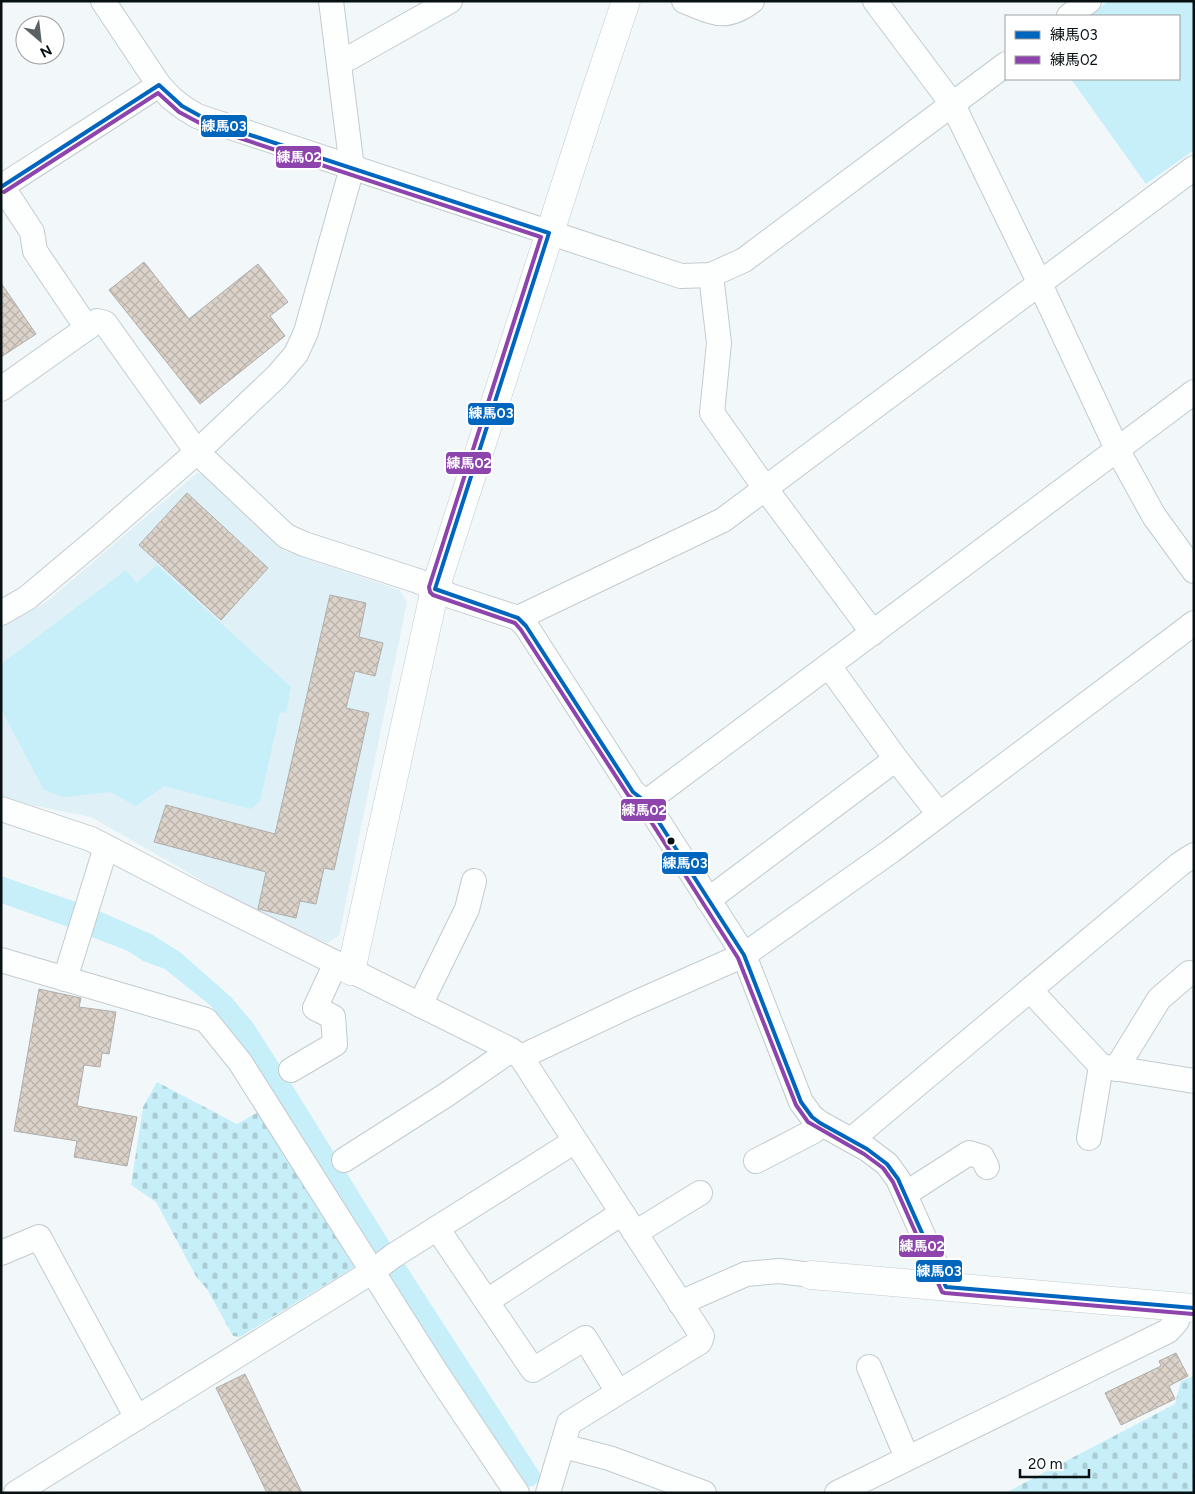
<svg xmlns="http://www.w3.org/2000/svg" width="1195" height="1494" viewBox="0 0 1195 1494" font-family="Figtree,'Noto Sans JP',sans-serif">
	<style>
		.built { fill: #dff0f6 }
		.cemetery { fill: url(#cemetery-stones) }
		.park { fill: #c7effa }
		.building { fill: url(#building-cross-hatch); stroke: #afaeac }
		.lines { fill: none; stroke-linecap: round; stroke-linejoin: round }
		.street-casing { stroke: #c3cbcd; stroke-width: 26 }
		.secondary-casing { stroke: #c3cbcd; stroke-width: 29 }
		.street { stroke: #fdfefe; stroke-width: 24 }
		.secondary { stroke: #fdfefe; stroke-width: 28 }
		.bus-1-casing { stroke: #fff; stroke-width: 8 }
		.bus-2-casing { stroke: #fff; stroke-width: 8 }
		.bus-1 { stroke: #0065bd; stroke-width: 4 }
		.bus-2 { stroke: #8e44ad; stroke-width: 4 }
		.bus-dot { fill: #071013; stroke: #fff; stroke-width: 2 }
		.line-badge { stroke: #fff; stroke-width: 2 }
		.badge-label { font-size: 14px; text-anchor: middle; font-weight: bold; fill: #fff }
	</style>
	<defs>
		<pattern id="cemetery-stones" width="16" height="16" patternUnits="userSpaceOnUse" patternTransform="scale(1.25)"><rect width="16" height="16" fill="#c7effa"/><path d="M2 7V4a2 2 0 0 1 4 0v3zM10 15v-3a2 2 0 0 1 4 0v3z" fill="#a9ccd5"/></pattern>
		<pattern id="building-cross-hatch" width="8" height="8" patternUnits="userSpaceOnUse" patternTransform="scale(1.25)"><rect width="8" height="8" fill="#dbd2c9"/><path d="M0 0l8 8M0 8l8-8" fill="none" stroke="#bab3ac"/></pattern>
	</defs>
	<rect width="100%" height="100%" fill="#f2f8fa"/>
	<!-- built -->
	<path class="built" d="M197,473L206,475L284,551L400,590L407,602L339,936L327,943L257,912L91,817L1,799V627L44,604Z"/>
	<!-- cemetery -->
	<g class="cemetery">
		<path d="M157,1082L237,1124L260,1111L356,1262L354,1267L240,1337L233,1336L207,1289L197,1278L156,1202L131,1185L143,1107Z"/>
		<path d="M1194,1376V1493H1005L1175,1404L1181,1381Z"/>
	</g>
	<!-- park -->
	<g class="park">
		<path d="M1108,1H1194V150L1146,184L1071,79H1179V16H1089Z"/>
		<path d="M157,565L291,687L286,713L280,712L260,801L251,809L164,786L136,806L110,792L64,797L44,790L1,709V664L126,570L136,583Z"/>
		<path d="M1,876L79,903L71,928L1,903Z"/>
		<path d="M99,911L151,934L180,952L231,997L253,1023L281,1067L390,1243L376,1252L369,1250L240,1042L211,1006L165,969L143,961L128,951L89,936Z"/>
		<path d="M403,1261L543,1478L533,1486L523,1487L387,1274Z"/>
	</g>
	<!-- building -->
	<g class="building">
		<path d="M144,262L189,319L258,264L288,302L270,316L285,336L200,404L109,290Z"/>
		<path d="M1,283L36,334L1,357Z"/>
		<path d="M187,493L268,568L221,620L139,545Z"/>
		<path d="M330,595L366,603L359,637L383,643L375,676L355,671L346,708L369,713L334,870L324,868L316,904L300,901L296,918L258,909L266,872L154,842L166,805L275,834Z"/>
		<path d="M39,989L81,998L79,1007L116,1012L109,1054L102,1053L100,1067L84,1065L77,1106L137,1117L127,1166L74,1157L77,1141L14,1131Z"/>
		<path d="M1176,1353L1188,1376L1169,1386L1175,1399L1121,1425L1105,1393L1161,1366L1159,1361Z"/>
		<path d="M245,1374L275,1437L302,1493H267L216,1388Z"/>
	</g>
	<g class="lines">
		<defs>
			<g id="street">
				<path d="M103,1L159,85L171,98L184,108L197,116L681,276L711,275L744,260L1006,64"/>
				<path d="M684,1C713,12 724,22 752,1"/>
				<path d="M875,1L953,105L1040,284L1117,449L1154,516L1194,571"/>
				<path d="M1069,16L1089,1"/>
				<path d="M340,62L351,57L450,1"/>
				<path d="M2,186L32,232L35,251L87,328"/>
				<path d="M1,187L159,85"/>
				<path d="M711,275L719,343L712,413L765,488L873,633"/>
				<path d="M1,389L97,321L105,323L197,452L286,536L304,544L418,581L451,596L518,618L526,626L633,792L646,802L744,955L801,1102L812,1117L820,1123L867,1149L887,1164L898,1179L946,1287"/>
				<path d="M1,613L27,598L102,535L197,452L277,376L296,354L306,332L352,168L331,1"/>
				<path d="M518,618L723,520L1194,168"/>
				<path d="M829,666L896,759L939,814"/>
				<path d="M646,802L1194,392"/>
				<path d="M1,809L91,839L197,894L511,1050L521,1057L702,1336L700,1342L569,1423L548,1493"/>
				<path d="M708,900L896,759"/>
				<path d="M1,960L206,1020L240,1062L436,1372L517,1493"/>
				<path d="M65,979L106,847"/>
				<path d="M1030,990L1101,1066L1194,1081"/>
				<path d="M420,1005L467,909L474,881"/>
				<path d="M521,1057L633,1004L744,955L891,851L1194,623"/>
				<path d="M1116,1069L1159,999L1189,973"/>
				<path d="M291,1070L335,1044L333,1017L315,1008L336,963"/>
				<path d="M1089,1138L1101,1066"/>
				<path d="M851,1140L1180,864L1194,855"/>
				<path d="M344,1160L446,1095L511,1050"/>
				<path d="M756,1161L814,1131L820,1123"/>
				<path d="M905,1194L969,1153L982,1157L987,1167"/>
				<path d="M437,1228L533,1370L585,1338L618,1392"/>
				<path d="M635,1233L700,1193"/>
				<path d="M1,1253L39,1237L137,1418"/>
				<path d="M487,1301L622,1213"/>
				<path d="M680,1303L746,1274L779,1271L811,1275"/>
				<path d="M869,1367L907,1458"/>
				<path d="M563,1446L609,1458L704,1493"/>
				<path d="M16,1493L373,1271L393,1256L575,1141"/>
				<path d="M837,1493L1168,1331L1177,1321L1180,1307"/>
			</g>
			<g id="secondary">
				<path d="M351,971L435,589L593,99L626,1"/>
				<path d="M811,1275L1194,1308"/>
			</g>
		</defs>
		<!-- street casing -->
		<use href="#street" class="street-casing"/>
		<!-- secondary casing -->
		<use href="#secondary" class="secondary-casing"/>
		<!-- street -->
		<use href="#street" class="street"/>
		<!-- secondary -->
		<use href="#secondary" class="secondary"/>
		<defs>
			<path id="bus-1" d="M1,187L159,85L182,106L211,122L549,233L435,589L518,618L526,626L633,792L646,802L744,955L801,1102L812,1117L820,1123L867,1149L887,1164L898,1179L946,1287L1194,1308"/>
			<path id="bus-2" d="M4,192L158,93L179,112L209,128L541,237L429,587L430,592L433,595L515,623L521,630L628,795L641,806L738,958L796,1105L808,1122L864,1154L883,1168L893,1182L942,1292L945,1293L1193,1314"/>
		</defs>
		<!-- bus-1 casing -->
		<use href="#bus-1" class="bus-1-casing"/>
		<!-- bus-2 casing -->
		<use href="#bus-2" class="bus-2-casing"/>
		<!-- bus-1 -->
		<use href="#bus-1" class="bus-1"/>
		<!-- bus-2 -->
		<use href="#bus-2" class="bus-2"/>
	</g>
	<!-- markers -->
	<circle class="bus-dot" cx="671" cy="841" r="4.5"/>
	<g class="line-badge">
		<rect x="200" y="114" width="48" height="24" rx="5" fill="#0065bd"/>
		<rect x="275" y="145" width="47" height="24" rx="5" fill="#8e44ad"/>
		<rect x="467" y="402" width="48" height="24" rx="5" fill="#0065bd"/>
		<rect x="445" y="451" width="47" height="24" rx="5" fill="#8e44ad"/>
		<rect x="620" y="798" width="47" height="24" rx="5" fill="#8e44ad"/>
		<rect x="661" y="851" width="48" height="24" rx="5" fill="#0065bd"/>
		<rect x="898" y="1234" width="47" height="24" rx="5" fill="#8e44ad"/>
		<rect x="915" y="1259" width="48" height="24" rx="5" fill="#0065bd"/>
	</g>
	<g class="badge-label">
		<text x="224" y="131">練馬03</text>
		<text x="299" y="162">練馬02</text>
		<text x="491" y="418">練馬03</text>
		<text x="469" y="468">練馬02</text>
		<text x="644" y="815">練馬02</text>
		<text x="685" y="868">練馬03</text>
		<text x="922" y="1251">練馬02</text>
		<text x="939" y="1276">練馬03</text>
	</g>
	<!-- border -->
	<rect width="1195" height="1494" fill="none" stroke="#071013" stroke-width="5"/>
	<!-- legend -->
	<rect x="1005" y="15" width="175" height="65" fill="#ffffff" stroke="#9c9fa1"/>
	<rect x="1015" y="31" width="25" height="8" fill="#0065bd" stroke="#9c9fa1"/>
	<text x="1050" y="40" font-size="15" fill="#071013">練馬03</text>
	<rect x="1015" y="56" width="25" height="8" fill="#8e44ad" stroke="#9c9fa1"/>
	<text x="1050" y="65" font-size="15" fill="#071013">練馬02</text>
	<!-- north arrow -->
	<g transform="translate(40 40) rotate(152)"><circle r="24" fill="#ffffff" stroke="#9c9fa1"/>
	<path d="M0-4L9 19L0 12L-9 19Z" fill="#596164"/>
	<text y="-8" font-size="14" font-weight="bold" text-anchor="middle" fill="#071013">N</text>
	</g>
	<!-- scale -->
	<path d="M1020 1469v8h69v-8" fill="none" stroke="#071013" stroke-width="2.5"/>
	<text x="1028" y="1469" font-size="15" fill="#071013" stroke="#ffffff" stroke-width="4" paint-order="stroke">20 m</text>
</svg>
